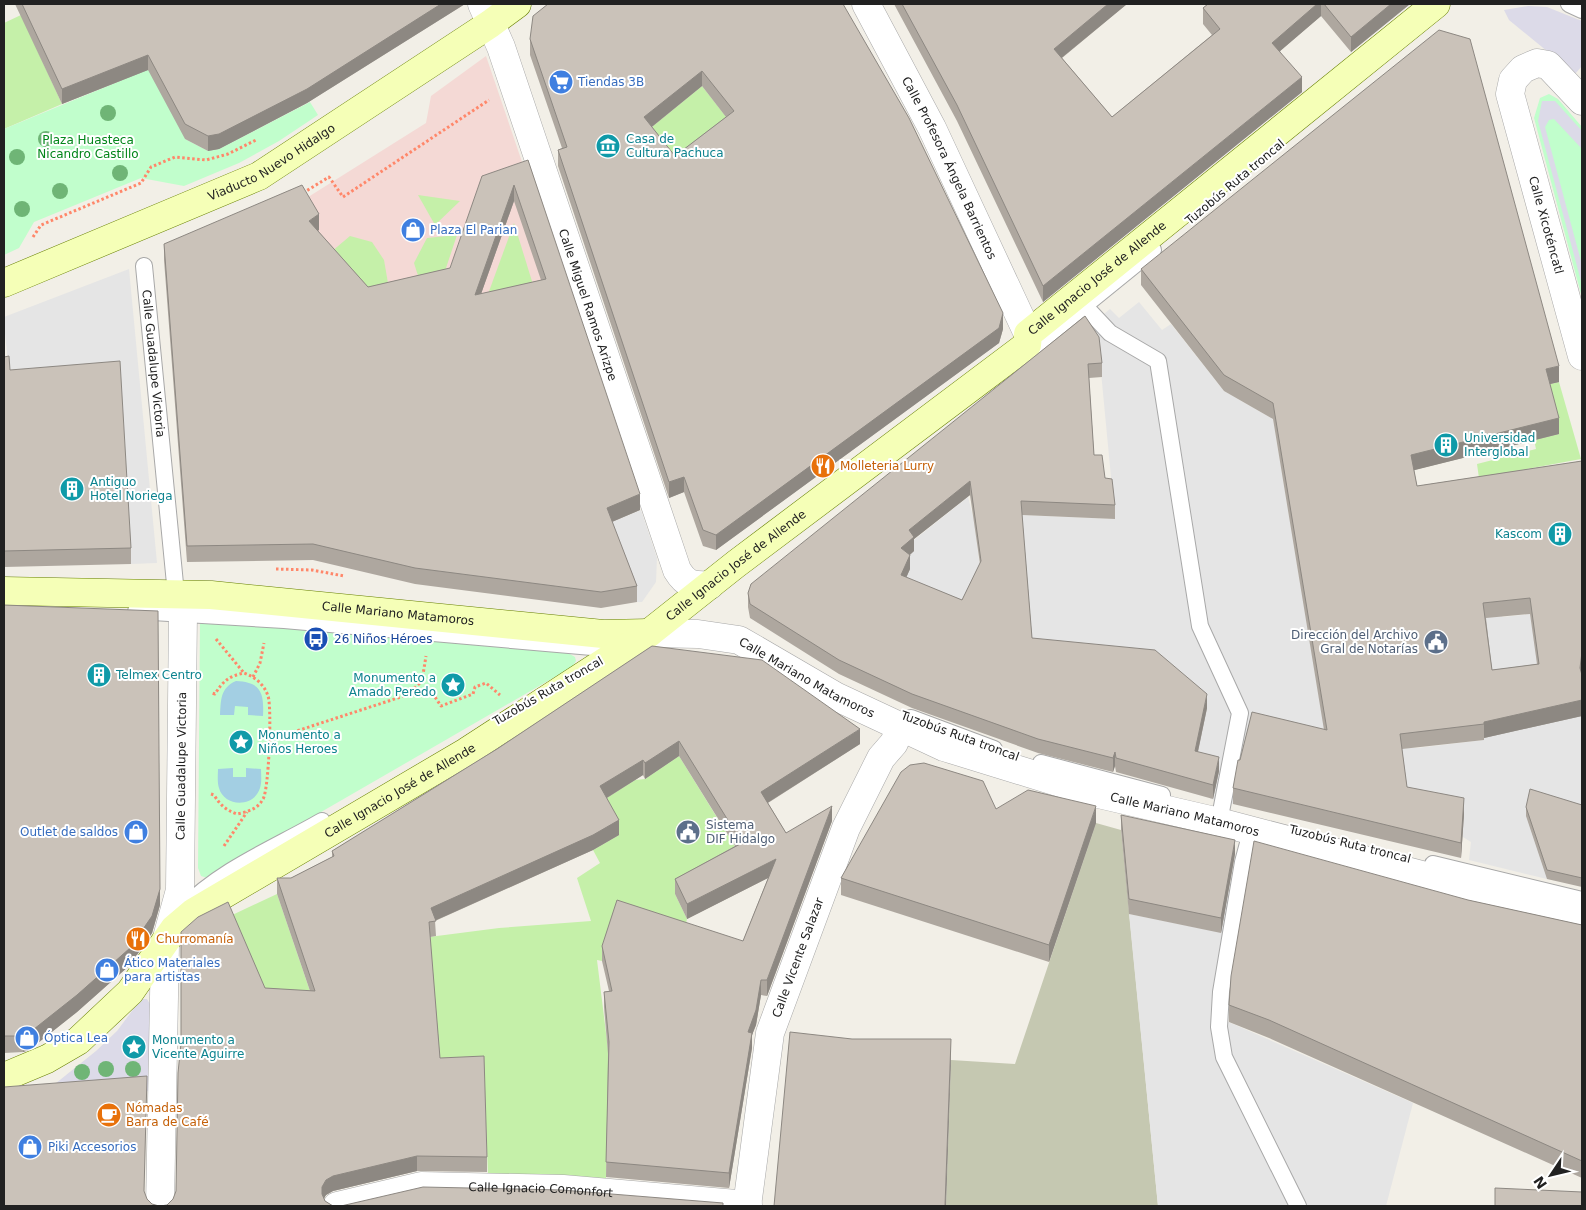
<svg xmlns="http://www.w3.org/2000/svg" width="1586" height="1210" viewBox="0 0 1586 1210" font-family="'DejaVu Sans',sans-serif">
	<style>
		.commercial { fill: #f4d9d5 }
		.construction { fill: #c5c8b1 }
		.grass { fill: #c5f0a9 }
		.park { fill: #c1fecc }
		.parking { fill: #e5e5e5 }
		.plaza { fill: #dcdae8 }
		.water { fill: #a3cfe3 }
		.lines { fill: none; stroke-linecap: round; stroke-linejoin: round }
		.lane-casing { stroke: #a8a8a8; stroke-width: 18 }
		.street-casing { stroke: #a8a8a8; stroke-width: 29 }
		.secondary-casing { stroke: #667f00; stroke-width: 29 }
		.path { stroke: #ff876a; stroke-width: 3; stroke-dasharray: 2.5 2.5; stroke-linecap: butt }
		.lane { stroke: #fff; stroke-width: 16 }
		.street { stroke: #fff; stroke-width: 28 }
		.secondary { stroke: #f5ffb7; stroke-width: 28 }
		.tree { fill: #6fb576 }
		.wall { fill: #aea79f; fill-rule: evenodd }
		.shaded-wall { fill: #8d8882 }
		.building { fill: #cac2b9; stroke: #8d8882; fill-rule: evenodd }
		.labels { text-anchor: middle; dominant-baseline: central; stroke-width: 4; stroke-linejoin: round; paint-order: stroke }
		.shop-label { font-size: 12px; fill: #366cbe; stroke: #fff; text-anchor: start }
		.culture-label { font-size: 12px; fill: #0d838f; stroke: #fff; text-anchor: start }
		.park-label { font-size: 12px; fill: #03861a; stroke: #fff }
		.street-label { font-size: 12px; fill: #212121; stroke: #fff }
		.food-label { font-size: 12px; fill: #c56008; stroke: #fff; text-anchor: start }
		.service-label { font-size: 12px; fill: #4e5e75; stroke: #fff; text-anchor: end }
		.transit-label { font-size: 12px; fill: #164399; stroke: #fff; text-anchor: start }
	</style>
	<rect width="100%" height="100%" fill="#f2efe7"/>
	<!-- commercial -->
	<path class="commercial" d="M486,56L573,312L293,378L305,199L426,123L431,96Z"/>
	<!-- construction -->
	<path class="construction" d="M1096,823L1121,830L1158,1206H946L951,1060L1015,1064Z"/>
	<!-- grass -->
	<g class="grass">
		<path d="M21,15L62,104L4,129V23Z"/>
		<path d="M702,86L734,127L675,172L651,142L653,126Z"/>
		<path d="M418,195L460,201L435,225Z"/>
		<path d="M514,223L535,291L484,305Z"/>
		<path d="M457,235L443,277L420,282L414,263L427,238Z"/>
		<path d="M350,236L372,242L384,260L389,289L370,295L331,252Z"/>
		<path d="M1559,382L1581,459L1479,478L1477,464L1536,449L1534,440L1559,434L1534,388Z"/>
		<path d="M679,756L742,858L675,894L687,919L683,937L602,961L597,960L609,1057L606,1178L488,1175L484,1071L440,1073L429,937L499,928L591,921L577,878L600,863L593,850L619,835L600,802L635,780L645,779Z"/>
		<path d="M277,894L315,1006L265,1004L228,917Z"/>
	</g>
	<!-- park -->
	<g class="park">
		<path d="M161,64L185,139L208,151L219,149L310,102L318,115L279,141L239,163L184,186L141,178L34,222L19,248L4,255V129Z"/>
		<path d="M1549,94L1558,99L1582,127V298L1534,118L1540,98Z"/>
		<path d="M200,621L568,653L575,657L576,661L572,667L207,878L201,876L198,868Z"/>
	</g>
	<!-- parking -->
	<g class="parking">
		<path d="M129,269L157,563L131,564L120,377L9,372L4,324V317Z"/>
		<path d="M1139,302L1162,330L1171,324L1224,391L1273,419L1327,746L1252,728L1234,804L1210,799L1217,771L1032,652L1021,515L1115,519L1099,351L1085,330L1110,309L1119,318Z"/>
		<path d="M968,497L974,520L981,575L968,602L901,589V562L909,544Z"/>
		<path d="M641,510L657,558L656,582L642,602H637L607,524Z"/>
		<path d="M1481,598L1503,617L1530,614L1534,637L1558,677L1492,686Z"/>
		<path d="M1579,709L1582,720V814L1547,879L1469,860L1471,842L1407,803L1400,745L1417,748L1483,740V735Z"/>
		<path d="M1237,855L1241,934L1224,1020L1413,1103L1386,1206H1158L1129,914L1219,932Z"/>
	</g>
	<!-- plaza -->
	<g class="plaza">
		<path d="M1528,6L1547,7L1582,21V66L1575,74L1509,20L1504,10Z"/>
		<path d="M1542,101H1555L1582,131V149L1554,119L1549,120L1545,127L1582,265V285L1538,121Z"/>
		<path d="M141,999H147L150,1004V1091L35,1100L96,1051L117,1031Z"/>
	</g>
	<!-- water -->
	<g class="water">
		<path d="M236,681C262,682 264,694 263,716L248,715V707L235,706L234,715H220C221,700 220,688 236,681Z"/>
		<path d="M233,768V777H246V768L261,769C261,775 262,782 260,788C254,808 224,807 219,788C217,782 218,774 218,769Z"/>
	</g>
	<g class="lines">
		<defs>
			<g id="lane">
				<path d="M1569,4L1582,10"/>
				<path id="s1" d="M144,266L176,594"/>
				<path d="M1078,299L1110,333L1158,361L1200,626L1240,713L1219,822"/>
				<path d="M1031,349L1153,250"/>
				<path d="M136,611L284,620L592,647L611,640"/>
				<path d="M911,718L994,749"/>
				<path d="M1041,763L1162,795"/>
				<path d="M1251,832L1243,862L1221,992L1219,1027L1224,1057L1298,1206"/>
				<path d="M1433,864L1582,900"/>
				<path d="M183,909C220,870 275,848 322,821"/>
			</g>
			<g id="street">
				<path id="s2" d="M482,4L501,47L677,570C686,585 693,586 710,585"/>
				<path id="s3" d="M866,4L932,128L1028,334"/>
				<path id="s4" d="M1582,101L1548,65L1537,63L1523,69L1513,80L1510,94L1582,356"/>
				<path id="s5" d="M649,633L698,634L739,640L837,697L944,747L1090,792L1219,822L1582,917"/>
				<path id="s6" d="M160,1206L165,945L180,890L183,612L176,594"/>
				<path id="s7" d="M337,1206L421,1186L563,1189L748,1205"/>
				<path id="s8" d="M747,1206L770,1033L846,828L881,758L894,743L901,726"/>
			</g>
			<g id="secondary">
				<path id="s9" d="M4,283L259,176L490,24L517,4"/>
				<path id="s10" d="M4,591L211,595L603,634L649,633"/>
				<path id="s11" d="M4,1077L47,1059L78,1041L130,992L174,929L194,912L466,752L649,633L736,564L1027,345L1028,334L1436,4"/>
			</g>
		</defs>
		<!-- lane casing -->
		<use href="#lane" class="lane-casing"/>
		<!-- street casing -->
		<use href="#street" class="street-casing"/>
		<!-- secondary casing -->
		<use href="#secondary" class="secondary-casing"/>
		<!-- path -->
		<g class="path">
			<path d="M303,193L329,177L343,197L489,100"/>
			<path d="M33,237L41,225L141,183L151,167L175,157L206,160L228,154L256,140"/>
			<path d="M276,569L312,570L344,576"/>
			<path d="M216,639L244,673"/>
			<path d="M253,677L260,663L264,643"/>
			<path d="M411,694L429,688L441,706L473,694L475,687L486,683L500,695"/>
			<path d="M269,740L407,695L422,681L426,656"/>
			<path d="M211,794L214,795C220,805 226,810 237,814C247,812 258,809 263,799C269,790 272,706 268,696C264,684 255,677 244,673C229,676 223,681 215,694L212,693"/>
			<path d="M224,846L247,812"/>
		</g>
		<!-- lane -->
		<use href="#lane" class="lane"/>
		<!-- street -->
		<use href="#street" class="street"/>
		<!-- secondary -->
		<use href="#secondary" class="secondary"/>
	</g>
	<!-- trees -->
	<g class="tree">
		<circle cx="108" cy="113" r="8"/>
		<circle cx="46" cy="139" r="8"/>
		<circle cx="17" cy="157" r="8"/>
		<circle cx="120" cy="173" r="8"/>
		<circle cx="60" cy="191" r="8"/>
		<circle cx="22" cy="209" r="8"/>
		<circle cx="106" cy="1069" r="8"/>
		<circle cx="133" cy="1069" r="8"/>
		<circle cx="82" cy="1072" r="8"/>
	</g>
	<!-- wall -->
	<g class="wall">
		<path d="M15,4H465L307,103L219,149L208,151L185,139L148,70L62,104Z"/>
		<path d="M843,4L1003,329L999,343L716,550L703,546L684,492L669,498L558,166V150L562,148L530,55V39ZM702,86L726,117L675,156L652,127Z"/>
		<path d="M894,4H1127L1062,58L1112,117L1212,35L1203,24V8L1208,4H1410L1351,52L1321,16L1280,51L1302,92L1043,302L957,121Z"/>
		<path d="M528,160L640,510L612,522L637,586V602L601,608L415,584L313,560L187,562L164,260V244L319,230L318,231L368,287L450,268ZM514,201L541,280L481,294Z"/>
		<path d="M1141,269L1559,382L1550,384L1559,434L1414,470L1417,486L1582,461V716L1484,738V740L1402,749L1407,787L1464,814L1461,858L1233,804V788L1240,760L1324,730L1273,419L1224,391L1141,285ZM1530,614L1537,664L1492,670L1486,618Z"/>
		<path d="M1085,316L1102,363V377L1089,378L1094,455L1105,478L1115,505V519L1022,515L1032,638L1207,708L1198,752L1219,771L1213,799L1116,772L1115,766L1113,772L1038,753L912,708L839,674L750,618L748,607V593ZM970,495L980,564L962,600L906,578L910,569V555L914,551V539Z"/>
		<path d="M4,357L10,370L131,548V564L4,567Z"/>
		<path d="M4,605L160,905L152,933L130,965L77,1012L29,1050L23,1052L4,1053Z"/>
		<path d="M652,646L860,744L768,803L786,833L832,821L767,996L761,995L756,1025L752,1035V1048L729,1188L606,1177L608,1054L604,1007V992L609,991L602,961V946L743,941L768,878L687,919L675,894V879L735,846L679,756L645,779L643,775L607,798L619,835L593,850L435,921L436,936L430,937L440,1058L487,1157V1172L417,1171L333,1191L326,1195L324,1198L325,1201L333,1206H160L167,1205L173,1199L265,988L310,991L277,894V878H291L332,857V851L497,749Z"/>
		<path d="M1582,805V887L1547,879L1526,816V807Z"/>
		<path d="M996,809L1096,823L1049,962L841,895V878Z"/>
		<path d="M1121,815L1235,854L1221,933L1129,914L1121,830Z"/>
		<path d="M1468,900L1582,925V1178L1269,1038L1229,1022V1005Z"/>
	</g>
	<!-- shaded-wall -->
	<g class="shaded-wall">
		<path d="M441,4H465L307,103L219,149L208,151V136Z"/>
		<path d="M1108,4H1127L1054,64V49Z"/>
		<path d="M1317,4H1321V16L1272,58V43Z"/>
		<path d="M1391,4H1410L1351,52V37Z"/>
		<path d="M148,55V70L62,104V89Z"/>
		<path d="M702,71V86L644,133V117Z"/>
		<path d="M1302,77V92L1043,302V286Z"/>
		<path d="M514,185V201L475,311V295Z"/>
		<path d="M319,214V230L309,237V221Z"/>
		<path d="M1003,313V329L999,343L716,550V535Z"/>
		<path d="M1559,366V382L1546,385V369Z"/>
		<path d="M1559,418V434L1411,471V455Z"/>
		<path d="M684,477V492L669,498V482Z"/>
		<path d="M970,481V495L914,539V551L901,562V548L909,530Z"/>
		<path d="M640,494V510L607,524V508Z"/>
		<path d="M910,555V569L901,589V575Z"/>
		<path d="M1582,652V668L1580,684V668Z"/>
		<path d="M1207,694V708L1195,765V751Z"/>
		<path d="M1582,700V716L1484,738V722Z"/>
		<path d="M860,729V744L761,807V792Z"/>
		<path d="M679,741V756L645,779V763Z"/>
		<path d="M1115,752V766L1113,772V758Z"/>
		<path d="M1219,757V771L1213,799V785Z"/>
		<path d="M643,760V775L600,802V786Z"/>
		<path d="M1464,798V814L1461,858V843Z"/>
		<path d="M832,806V821L767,996V980Z"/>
		<path d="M1096,806V823L1049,962V945Z"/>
		<path d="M619,820V835L593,850L434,921L431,908Z"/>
		<path d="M1235,840V854L1221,933V918Z"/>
		<path d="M776,859V874L687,919V904Z"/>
		<path d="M160,889V905L152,933L130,965L77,1012L29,1050L23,1052V1036Z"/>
		<path d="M761,980V995L756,1025L752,1035V1048L729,1188V1173L748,1032Z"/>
		<path d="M951,1039V1060L946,1206H945Z"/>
		<path d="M417,1156V1171L333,1191L326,1195L322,1202V1187L326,1180L333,1176Z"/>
	</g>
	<!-- building -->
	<g class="building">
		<path d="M22,4H441L307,89L219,134L208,136L185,124L148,55L62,89Z"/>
		<path d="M548,4H843L909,118L1003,313L999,328L716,535L703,530L684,477L669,482L558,150L567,147L530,39L533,16ZM702,71L734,111L675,156L644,117Z"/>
		<path d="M902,4H1108L1054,49L1112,117L1220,29L1203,8L1208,4H1317L1272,43L1302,77L1043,286L957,105Z"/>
		<path d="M1324,4H1391L1351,37Z"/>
		<path d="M1439,30L1470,39L1559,366L1546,369L1559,418L1411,455L1417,486L1582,461V652L1580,668L1582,675V700L1484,722V724L1400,734L1407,787L1464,798L1461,843L1233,788L1238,760H1240L1252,712L1327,730L1273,403L1224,375L1141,269ZM1530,598L1539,664L1492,670L1483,603Z"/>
		<path d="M528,160L640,494L607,508L637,586L601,592L415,568L313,544L187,546L164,244L302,185L319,214L309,221L368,287L450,268L482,176ZM514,185L546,279L475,295Z"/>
		<path d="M1085,316L1099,337L1102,363L1088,364L1094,455H1102L1105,478L1112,479L1115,505L1021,501L1032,638L1155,650L1207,694L1195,751L1219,757L1213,785L1116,758L1115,752L1113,758L1038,739L912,694L839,660L750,604L748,593L751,584ZM970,481L981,561L962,600L901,575L910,555L901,548L914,537L909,530Z"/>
		<path d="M9,356L10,370L120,361L131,548L4,551V357Z"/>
		<path d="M4,605L158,611L160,889L152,916L130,948L77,995L29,1033L23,1036H4Z"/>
		<path d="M652,646L762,660L860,729L761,792L786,833L832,806L767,980H761L756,1010L748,1032L752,1033L729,1173L606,1162L609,1042L604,992L612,991L602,946L617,900L743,941L776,859L687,904L675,879L742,843L679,741L645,763L643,760L600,786L619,820L593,835L431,908L436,921L429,922L440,1058L484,1056L487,1157L417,1156L333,1176L326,1180L322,1187V1194L325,1201L333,1206H341L423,1187L562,1190L723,1203V1206H160L167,1205L173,1199L176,1191L178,1073L181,1043V932L198,917L228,902L265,988L315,991L277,878H291L334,856L332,851L497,749Z"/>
		<path d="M924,763L983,781L996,809L1028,790L1096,806L1049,945L841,878L901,772L910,765Z"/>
		<path d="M1530,789L1582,805V878L1547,870L1526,807Z"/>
		<path d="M1121,815L1235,840L1221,918L1129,899Z"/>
		<path d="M1254,841L1468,900L1582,925V1161L1269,1020L1229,1005L1231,976Z"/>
		<path d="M790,1032L852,1039H951L945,1206H774Z"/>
		<path d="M147,1076L144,1191L147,1199L152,1204L159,1206H4V1087Z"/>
		<path d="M1495,1188L1582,1192V1206H1495Z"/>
	</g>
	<!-- icons -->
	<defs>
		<symbol id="supermarket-disc" viewBox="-11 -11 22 22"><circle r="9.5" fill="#3f7fe0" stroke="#fff"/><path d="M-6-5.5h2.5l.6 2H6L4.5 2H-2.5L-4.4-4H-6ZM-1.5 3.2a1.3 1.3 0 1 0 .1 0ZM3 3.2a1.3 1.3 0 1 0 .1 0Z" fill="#fff"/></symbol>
		<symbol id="museum-disc" viewBox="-11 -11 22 22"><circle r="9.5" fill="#0f9aa8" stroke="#fff"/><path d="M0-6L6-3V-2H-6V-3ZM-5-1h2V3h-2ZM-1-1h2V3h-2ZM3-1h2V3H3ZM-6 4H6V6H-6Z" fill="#fff"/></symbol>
		<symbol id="shop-disc" viewBox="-11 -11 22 22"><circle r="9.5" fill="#3f7fe0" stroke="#fff"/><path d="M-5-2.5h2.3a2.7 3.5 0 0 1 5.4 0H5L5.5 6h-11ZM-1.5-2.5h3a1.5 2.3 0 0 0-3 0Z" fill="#fff"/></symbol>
		<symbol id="building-disc" viewBox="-11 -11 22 22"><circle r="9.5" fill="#0f9aa8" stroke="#fff"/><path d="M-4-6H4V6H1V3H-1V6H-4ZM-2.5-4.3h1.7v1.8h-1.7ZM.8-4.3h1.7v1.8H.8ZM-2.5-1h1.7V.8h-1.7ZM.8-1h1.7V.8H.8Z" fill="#fff"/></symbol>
		<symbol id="restaurant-disc" viewBox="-11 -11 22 22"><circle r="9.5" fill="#e8710a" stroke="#fff"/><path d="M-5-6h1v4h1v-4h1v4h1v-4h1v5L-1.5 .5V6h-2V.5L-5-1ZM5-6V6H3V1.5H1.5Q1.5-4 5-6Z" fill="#fff"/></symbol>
		<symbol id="bus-disc" viewBox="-11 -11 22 22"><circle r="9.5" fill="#1a4fb4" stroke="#fff"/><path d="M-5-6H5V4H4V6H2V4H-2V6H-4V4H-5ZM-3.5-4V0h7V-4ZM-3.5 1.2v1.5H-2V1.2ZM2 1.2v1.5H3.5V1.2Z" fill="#fff"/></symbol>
		<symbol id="civic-disc" viewBox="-11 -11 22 22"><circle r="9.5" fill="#5c6f8a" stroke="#fff"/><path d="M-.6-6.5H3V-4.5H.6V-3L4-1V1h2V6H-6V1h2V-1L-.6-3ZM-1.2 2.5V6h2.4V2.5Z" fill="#fff"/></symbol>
		<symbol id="sight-disc" viewBox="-11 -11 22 22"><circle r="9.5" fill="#0f9aa8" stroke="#fff"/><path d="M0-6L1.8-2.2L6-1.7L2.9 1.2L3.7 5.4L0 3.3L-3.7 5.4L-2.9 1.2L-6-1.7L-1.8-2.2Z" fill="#fff"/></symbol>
		<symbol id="cafe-disc" viewBox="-11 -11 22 22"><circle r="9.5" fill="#e8710a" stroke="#fff"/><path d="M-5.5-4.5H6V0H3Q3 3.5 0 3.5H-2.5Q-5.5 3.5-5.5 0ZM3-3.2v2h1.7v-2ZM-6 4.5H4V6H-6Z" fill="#fff"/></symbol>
	</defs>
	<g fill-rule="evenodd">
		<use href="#supermarket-disc" x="547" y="68" width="28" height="28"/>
		<use href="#museum-disc" x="594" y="132" width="28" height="28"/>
		<use href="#shop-disc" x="399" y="216" width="28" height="28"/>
		<use href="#building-disc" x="1432" y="431" width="28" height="28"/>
		<use href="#restaurant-disc" x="809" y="452" width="28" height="28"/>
		<use href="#building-disc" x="58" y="475" width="28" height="28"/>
		<use href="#building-disc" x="1546" y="520" width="28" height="28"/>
		<use href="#bus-disc" x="302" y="625" width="28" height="28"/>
		<use href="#civic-disc" x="1422" y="628" width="28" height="28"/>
		<use href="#building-disc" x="85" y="661" width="28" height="28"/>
		<use href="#sight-disc" x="439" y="671" width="28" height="28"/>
		<use href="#sight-disc" x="227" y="728" width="28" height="28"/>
		<use href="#shop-disc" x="122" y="818" width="28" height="28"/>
		<use href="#civic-disc" x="674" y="818" width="28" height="28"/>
		<use href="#restaurant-disc" x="124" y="925" width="28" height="28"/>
		<use href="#shop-disc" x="93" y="956" width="28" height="28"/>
		<use href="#shop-disc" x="13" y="1024" width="28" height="28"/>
		<use href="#sight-disc" x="120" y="1033" width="28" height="28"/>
		<use href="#cafe-disc" x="95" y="1101" width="28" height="28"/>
		<use href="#shop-disc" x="16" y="1133" width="28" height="28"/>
	</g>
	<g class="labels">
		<!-- shop labels -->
		<g class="shop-label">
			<text x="578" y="82">Tiendas 3B</text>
			<text x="430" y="230">Plaza El Parian</text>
			<text x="118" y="832" text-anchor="end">Outlet de saldos</text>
			<text x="124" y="963">Ático Materiales<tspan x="124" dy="14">para artistas</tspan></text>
			<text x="44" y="1038">Óptica Lea</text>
			<text x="48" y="1147">Piki Accesorios</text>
		</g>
		<!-- culture labels -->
		<g class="culture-label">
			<text x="626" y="139">Casa de<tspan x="626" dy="14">Cultura Pachuca</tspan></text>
			<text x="1464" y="438">Universidad<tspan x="1464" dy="14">Interglobal</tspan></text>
			<text x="90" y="482">Antiguo<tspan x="90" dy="14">Hotel Noriega</tspan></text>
			<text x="1542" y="534" text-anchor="end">Kascom</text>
			<text x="116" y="675">Telmex Centro</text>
			<text x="436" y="678" text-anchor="end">Monumento a<tspan x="436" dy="14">Amado Peredo</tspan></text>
			<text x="258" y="735">Monumento a<tspan x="258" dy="14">Niños Heroes</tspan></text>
			<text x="152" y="1040">Monumento a<tspan x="152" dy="14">Vicente Aguirre</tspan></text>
		</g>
		<!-- park labels -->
		<g class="park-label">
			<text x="88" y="140">Plaza Huasteca<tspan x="88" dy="14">Nicandro Castillo</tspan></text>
		</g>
		<!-- street labels -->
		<g class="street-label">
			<text stroke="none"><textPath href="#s9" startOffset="294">Viaducto Nuevo Hidalgo</textPath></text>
			<text stroke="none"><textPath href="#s3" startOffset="184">Calle Profesora Ángela Barrientos</textPath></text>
			<text transform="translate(1235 182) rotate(-40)">Tuzobús Ruta troncal</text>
			<text stroke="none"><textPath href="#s4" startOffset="241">Calle Xicoténcatl</textPath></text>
			<text stroke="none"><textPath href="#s11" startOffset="1366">Calle Ignacio José de Allende</textPath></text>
			<text stroke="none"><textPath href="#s2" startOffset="319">Calle Miguel Ramos Arizpe</textPath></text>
			<text stroke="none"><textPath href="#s1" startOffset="98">Calle Guadalupe Victoria</textPath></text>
			<text stroke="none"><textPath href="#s11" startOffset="901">Calle Ignacio José de Allende</textPath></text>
			<text stroke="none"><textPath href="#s10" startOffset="395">Calle Mariano Matamoros</textPath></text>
			<text stroke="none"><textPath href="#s5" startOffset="168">Calle Mariano Matamoros</textPath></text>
			<text transform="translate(548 691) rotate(-30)">Tuzobús Ruta troncal</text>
			<text transform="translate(960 736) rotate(20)">Tuzobús Ruta troncal</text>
			<text stroke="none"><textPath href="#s6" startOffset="442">Calle Guadalupe Victoria</textPath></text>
			<text stroke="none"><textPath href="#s11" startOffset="496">Calle Ignacio José de Allende</textPath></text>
			<text stroke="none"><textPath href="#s5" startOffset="572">Calle Mariano Matamoros</textPath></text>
			<text transform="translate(1350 844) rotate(14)">Tuzobús Ruta troncal</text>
			<text stroke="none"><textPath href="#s8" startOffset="255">Calle Vicente Salazar</textPath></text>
			<text stroke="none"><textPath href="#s7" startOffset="206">Calle Ignacio Comonfort</textPath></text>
		</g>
		<!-- food labels -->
		<g class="food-label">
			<text x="840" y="466">Molleteria Lurry</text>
			<text x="156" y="939">Churromanía</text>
			<text x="126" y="1108">Nómadas<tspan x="126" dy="14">Barra de Café</tspan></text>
		</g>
		<!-- service labels -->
		<g class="service-label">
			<text x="1418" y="635">Dirección del Archivo<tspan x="1418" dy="14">Gral de Notarías</tspan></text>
			<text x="706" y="825" text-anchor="start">Sistema<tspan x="706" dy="14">DIF Hidalgo</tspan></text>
		</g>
		<!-- transit labels -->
		<g class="transit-label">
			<text x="334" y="639">26 Niños Héroes</text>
		</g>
	</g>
	<!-- border -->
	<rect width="1586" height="1210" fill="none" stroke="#212121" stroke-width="10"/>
	<!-- north arrow -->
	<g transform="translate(1551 1175) rotate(235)" stroke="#ffffff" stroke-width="4" paint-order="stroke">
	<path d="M0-4L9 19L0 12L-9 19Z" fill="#212121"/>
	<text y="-8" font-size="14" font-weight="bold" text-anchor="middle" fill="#212121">N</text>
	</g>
</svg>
